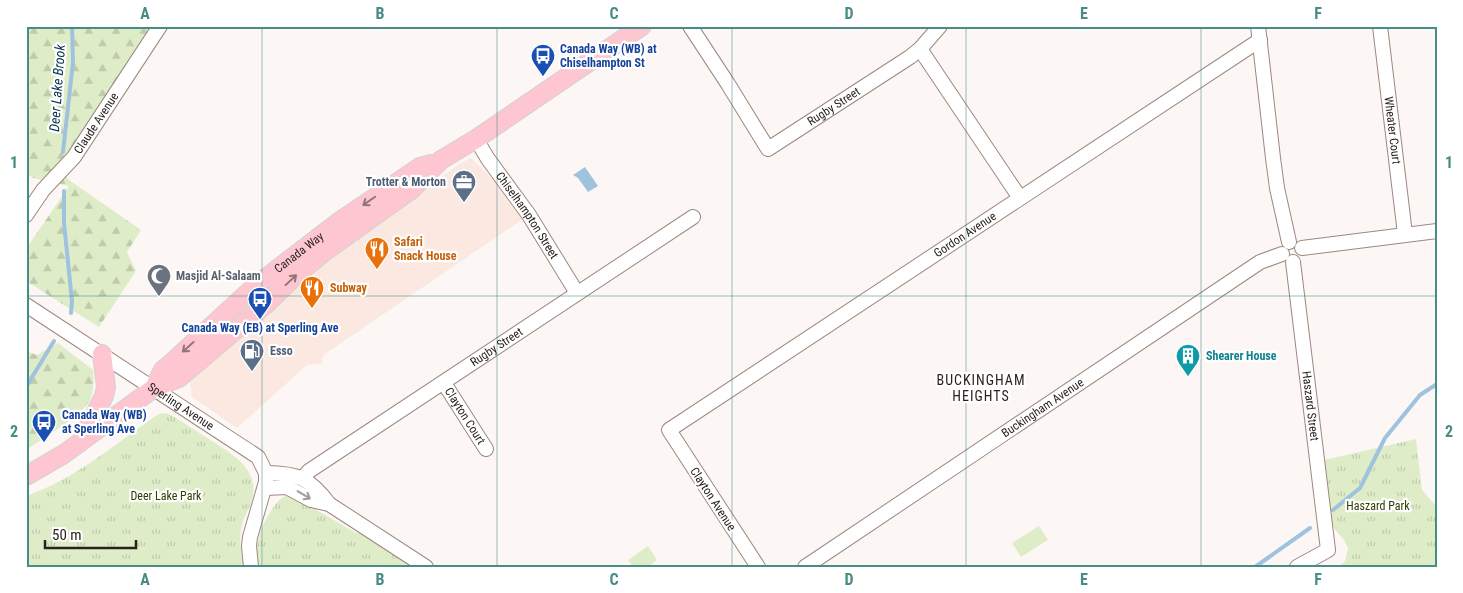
<svg xmlns="http://www.w3.org/2000/svg" width="1463" height="593" viewBox="0 0 1463 593" font-family="'Roboto Condensed',sans-serif">
	<style>
		.built { fill: #fbe8e0 }
		.forest { fill: url(#forest-firs) }
		.park { fill: url(#park-tufts) }
		.pitch { fill: #deedc8 }
		.water { fill: #9fc2df }
		.lines { fill: none; stroke-linecap: round; stroke-linejoin: round }
		.stream { stroke: #9fc2df; stroke-width: 4 }
		.minor-casing { stroke: #9d8880; stroke-width: 16 }
		.major-casing { stroke: #d4d3d2; stroke-width: 20 }
		.minor { stroke: #fff; stroke-width: 14 }
		.major { stroke: #fdc6d1; stroke-width: 18 }
		.oneway { stroke: #947478 }
		.oneway2 { stroke: #9f9c9a }
		.grid { fill: none; stroke: #478d85; stroke-width: 1; stroke-opacity: 0.55 }
		.labels { text-anchor: middle; dominant-baseline: central; stroke-width: 4.5; stroke-linejoin: round; paint-order: stroke }
		.transit-label { font-size: 12px; font-weight: bold; fill: #164399; stroke: #fff; text-anchor: start }
		.street-label { font-size: 12px; fill: #2a221f; stroke: #fff }
		.service-label { font-size: 12px; font-weight: bold; fill: #4e5e75; stroke: #fff; text-anchor: end }
		.food-label { font-size: 12px; font-weight: bold; fill: #c56008; stroke: #fff; text-anchor: start }
		.worship-label { font-size: 12px; font-weight: bold; fill: #5b616d; stroke: #fff; text-anchor: start }
		.culture-label { font-size: 12px; font-weight: bold; fill: #0d838f; stroke: #fff; text-anchor: start }
		.park-label { font-size: 12px; fill: #2f3f00; stroke: #fff }
		.water-label { font-size: 14px; font-style: italic; fill: #073450; stroke: #fff }
		.neighbourhood-label { font-size: 14px; letter-spacing: 1px; fill: #2a221f; stroke: #fff }
		.neatline { fill: none; stroke: #478d85; stroke-width: 2 }
		.grid-label { font-size: 16px; text-anchor: middle; font-weight: bold; fill: #478d85 }
	</style>
	<defs>
		<pattern id="forest-firs" width="22" height="20" patternUnits="userSpaceOnUse" patternTransform="scale(1.25)"><rect width="22" height="20" fill="#deedc8"/><path d="M5 1l3.5 6h-7zM16 11l3.5 6h-7z" fill="#bfcbab"/></pattern>
		<pattern id="park-tufts" width="24" height="20" patternUnits="userSpaceOnUse" patternTransform="scale(1.25)"><rect width="24" height="20" fill="#deedc8"/><path d="M3 7l-1-3M5 7V3M7 7l1-3M15 17l-1-3M17 17v-4M19 17l1-3" fill="none" stroke="#bfcbab"/></pattern>
	</defs>
	<rect width="100%" height="100%" fill="#fcf7f5"/>
	<!-- built -->
	<path class="built" d="M471,158L503,189L523,219L325,354L322,358V363L307,365L237,428L192,397L190,383L195,375L309,274L375,223L461,163Z"/>
	<!-- forest -->
	<g class="forest">
		<path d="M26,26H155L60,169L69,180L141,230L127,252L136,271L99,327L26,281V249L69,186L33,178L26,173Z"/>
		<path d="M58,343L93,370C94,380 94,390 90,400C84,414 41,440 26,450V351L37,355Z"/>
	</g>
	<!-- park -->
	<g class="park">
		<path d="M166,413L173,416C186,424 199,433 212,441C235,456 262,471 251,503C249,509 245,515 243,521C238,537 241,551 244,567H26V496C73,480 113,446 154,417L159,414Z"/>
		<path d="M1416,439L1422,490L1437,507L1435,567H1339L1345,561L1348,548L1344,540L1332,526L1324,460Z"/>
		<path d="M291,495L356,533H361L412,567H259C254,546 259,529 271,511C277,502 280,496 291,495Z"/>
	</g>
	<!-- pitch -->
	<g class="pitch">
		<path d="M1039,526L1048,540L1021,557L1012,543Z"/>
		<path d="M648,546L657,560L648,567H633L628,560Z"/>
	</g>
	<!-- water -->
	<path class="water" d="M585,167L598,186L588,192L578,178L573,175Z"/>
	<g class="lines">
		<!-- stream -->
		<g class="stream">
			<path d="M63,152L73,62L72,26"/>
			<path d="M64,191V223L72,301L71,313"/>
			<path d="M26,387L54,341"/>
			<path d="M1333,510L1360,488L1385,438L1420,395L1437,384"/>
			<path d="M1255,567L1310,528"/>
		</g>
		<defs>
			<g id="minor">
				<path id="s1" d="M690,26L728,84L768,149L910,57L920,49L940,26"/>
				<path d="M1258,26L1273,158L1277,188L1289,242"/>
				<path id="s2" d="M1380,26L1405,234"/>
				<path d="M920,49L1020,198"/>
				<path id="s3" d="M476,139L488,159L529,215L577,293"/>
				<path id="s4" d="M26,215L43,190L74,157L160,26"/>
				<path d="M1302,248L1437,231"/>
				<path id="s5" d="M1293,262L1328,550L1297,567"/>
				<path id="s6" d="M26,305L258,457L266,473V482L250,537L249,546L251,567"/>
				<path id="s7" d="M444,383L486,449"/>
				<path d="M266,473C297,473 310,478 329,504"/>
				<path id="s8" d="M303,478L309,471L693,217"/>
				<path d="M265,488L287,487L311,500L329,504L426,567"/>
				<path id="s9" d="M758,567L669,430L1260,40"/>
				<path id="s10" d="M805,567L1260,262L1282,254"/>
			</g>
			<g id="major">
				<path id="s11" d="M154,388L163,370L168,366L254,287L340,221L420,167L431,164"/>
				<path d="M83,438L104,396L106,387L102,354"/>
				<path d="M26,476L64,454L154,388L179,378L265,305L296,275L324,252L412,189L441,160L476,139L642,26"/>
			</g>
		</defs>
		<!-- minor casing -->
		<use href="#minor" class="minor-casing"/>
		<!-- major casing -->
		<use href="#major" class="major-casing"/>
		<!-- minor -->
		<use href="#minor" class="minor"/>
		<!-- major -->
		<use href="#major" class="major"/>
	</g>
	<!-- one-way arrows -->
	<defs><path id="oneway-shaft" d="M-6 0H5M1.5-3L5.5 0L1.5 3" fill="none" stroke-width="1.6" stroke-linecap="round" stroke-linejoin="round" transform="scale(1.25)"/></defs>
	<g class="oneway">
		<use href="#oneway-shaft" transform="translate(369 201) rotate(145)"/>
		<use href="#oneway-shaft" transform="translate(291 280) rotate(-43)"/>
		<use href="#oneway-shaft" transform="translate(188 347) rotate(138)"/>
	</g>
	<use class="oneway2" href="#oneway-shaft" transform="translate(304 495) rotate(31)"/>
	<!-- grid -->
	<path class="grid" d="M262,26V567M497,26V567M732,26V567M966,26V567M1201,26V567M26,296H1437"/>
	<!-- icons -->
	<defs>
		<symbol id="bus-pin" viewBox="-11 -11 22 30"><path d="M0 17L-7.5 6A9.5 9.5 0 1 1 7.5 6Z" fill="#1a4fb4" stroke="#fff"/><path d="M-5-6H5V4H4V6H2V4H-2V6H-4V4H-5ZM-3.5-4V0h7V-4ZM-3.5 1.2v1.5H-2V1.2ZM2 1.2v1.5H3.5V1.2Z" fill="#fff"/></symbol>
		<symbol id="office-pin" viewBox="-11 -11 22 30"><path d="M0 17L-7.5 6A9.5 9.5 0 1 1 7.5 6Z" fill="#5c6f8a" stroke="#fff"/><path d="M-6-3h4V-5.5h4V-3h4V5H-6ZM-1-4.5V-3h2v-1.5ZM-6 0V1H6V0Z" fill="#fff"/></symbol>
		<symbol id="restaurant-pin" viewBox="-11 -11 22 30"><path d="M0 17L-7.5 6A9.5 9.5 0 1 1 7.5 6Z" fill="#e8710a" stroke="#fff"/><path d="M-5-6h1v4h1v-4h1v4h1v-4h1v5L-1.5 .5V6h-2V.5L-5-1ZM5-6V6H3V1.5H1.5Q1.5-4 5-6Z" fill="#fff"/></symbol>
		<symbol id="mosque-pin" viewBox="-11 -11 22 30"><path d="M0 17L-7.5 6A9.5 9.5 0 1 1 7.5 6Z" fill="#6b7280" stroke="#fff"/><path d="M3.5-4.9A6 6 0 1 0 3.5 4.9A5 5 0 1 1 3.5-4.9Z" fill="#fff"/></symbol>
		<symbol id="fuel-pin" viewBox="-11 -11 22 30"><path d="M0 17L-7.5 6A9.5 9.5 0 1 1 7.5 6Z" fill="#5c6f8a" stroke="#fff"/><path d="M-5.5-6h7V0h2V4h1.3V-2.5L3-4.5l.8-.8L6-3V5H2.5V1h-1V6h-7ZM-4.2-4.7v3.2H.2V-4.7Z" fill="#fff"/></symbol>
		<symbol id="building-pin" viewBox="-11 -11 22 30"><path d="M0 17L-7.5 6A9.5 9.5 0 1 1 7.5 6Z" fill="#0f9aa8" stroke="#fff"/><path d="M-4-6H4V6H1V3H-1V6H-4ZM-2.5-4.3h1.7v1.8h-1.7ZM.8-4.3h1.7v1.8H.8ZM-2.5-1h1.7V.8h-1.7ZM.8-1h1.7V.8H.8Z" fill="#fff"/></symbol>
	</defs>
	<g fill-rule="evenodd">
		<use href="#bus-pin" x="529" y="42" width="28" height="38"/>
		<use href="#office-pin" x="450" y="168" width="28" height="38"/>
		<use href="#restaurant-pin" x="363" y="235" width="28" height="38"/>
		<use href="#mosque-pin" x="145" y="262" width="28" height="38"/>
		<use href="#restaurant-pin" x="298" y="274" width="28" height="38"/>
		<use href="#bus-pin" x="246" y="285" width="28" height="38"/>
		<use href="#fuel-pin" x="238" y="337" width="28" height="38"/>
		<use href="#building-pin" x="1174" y="342" width="28" height="38"/>
		<use href="#bus-pin" x="30" y="408" width="28" height="38"/>
	</g>
	<g class="labels">
		<!-- transit labels -->
		<g class="transit-label">
			<text x="560" y="49">Canada Way (WB) at<tspan x="560" dy="14">Chiselhampton St</tspan></text>
			<text x="260" y="328" text-anchor="middle">Canada Way (EB) at Sperling Ave</text>
			<text x="62" y="415">Canada Way (WB)<tspan x="62" dy="14">at Sperling Ave</tspan></text>
		</g>
		<!-- street labels -->
		<g class="street-label">
			<text stroke="none"><textPath href="#s1" startOffset="224">Rugby Street</textPath></text>
			<text stroke="none"><textPath href="#s4" startOffset="116">Claude Avenue</textPath></text>
			<text stroke="none"><textPath href="#s2" startOffset="105">Wheater Court</textPath></text>
			<text stroke="none"><textPath href="#s3" startOffset="92">Chiselhampton Street</textPath></text>
			<text stroke="none"><textPath href="#s9" startOffset="518">Gordon Avenue</textPath></text>
			<text stroke="none"><textPath href="#s11" startOffset="200">Canada Way</textPath></text>
			<text stroke="none"><textPath href="#s8" startOffset="234">Rugby Street</textPath></text>
			<text stroke="none"><textPath href="#s6" startOffset="185">Sperling Avenue</textPath></text>
			<text stroke="none"><textPath href="#s5" startOffset="145">Haszard Street</textPath></text>
			<text stroke="none"><textPath href="#s10" startOffset="286">Buckingham Avenue</textPath></text>
			<text stroke="none"><textPath href="#s7" startOffset="39">Clayton Court</textPath></text>
			<text transform="translate(713 499) rotate(57)">Clayton Avenue</text>
		</g>
		<!-- service labels -->
		<g class="service-label">
			<text x="446" y="182">Trotter &amp; Morton</text>
			<text x="270" y="351" text-anchor="start">Esso</text>
		</g>
		<!-- food labels -->
		<g class="food-label">
			<text x="394" y="242">Safari<tspan x="394" dy="14">Snack House</tspan></text>
			<text x="330" y="288">Subway</text>
		</g>
		<!-- worship labels -->
		<g class="worship-label">
			<text x="176" y="276">Masjid Al-Salaam</text>
		</g>
		<!-- culture labels -->
		<g class="culture-label">
			<text x="1206" y="356">Shearer House</text>
		</g>
		<!-- park labels -->
		<g class="park-label">
			<text x="166" y="496">Deer Lake Park</text>
			<text x="1378" y="506">Haszard Park</text>
		</g>
		<!-- water labels -->
		<g class="water-label">
			<text transform="translate(57 88) rotate(-86)">Deer Lake Brook</text>
		</g>
		<!-- neighbourhood labels -->
		<g class="neighbourhood-label">
			<text x="981" y="380">BUCKINGHAM<tspan x="981" dy="16">HEIGHTS</tspan></text>
		</g>
	</g>
	<!-- border -->
	<rect width="1463" height="593" fill="none" stroke="#ffffff" stroke-width="55"/>
	<!-- scale -->
	<path d="M45 540v8h91v-8" fill="none" stroke="#2a221f" stroke-width="2.5"/>
	<text x="52" y="540" font-size="15" fill="#2a221f" stroke="#ffffff" stroke-width="4" paint-order="stroke">50 m</text>
	<rect x="28" y="28" width="1408" height="538" class="neatline"/>
	<g class="grid-label">
		<text x="145" y="19">A</text>
		<text x="380" y="19">B</text>
		<text x="614" y="19">C</text>
		<text x="849" y="19">D</text>
		<text x="1084" y="19">E</text>
		<text x="1318" y="19">F</text>
		<text x="14" y="168">1</text>
		<text x="1449" y="168">1</text>
		<text x="14" y="437">2</text>
		<text x="1449" y="437">2</text>
		<text x="145" y="585">A</text>
		<text x="380" y="585">B</text>
		<text x="614" y="585">C</text>
		<text x="849" y="585">D</text>
		<text x="1084" y="585">E</text>
		<text x="1318" y="585">F</text>
	</g>
</svg>
